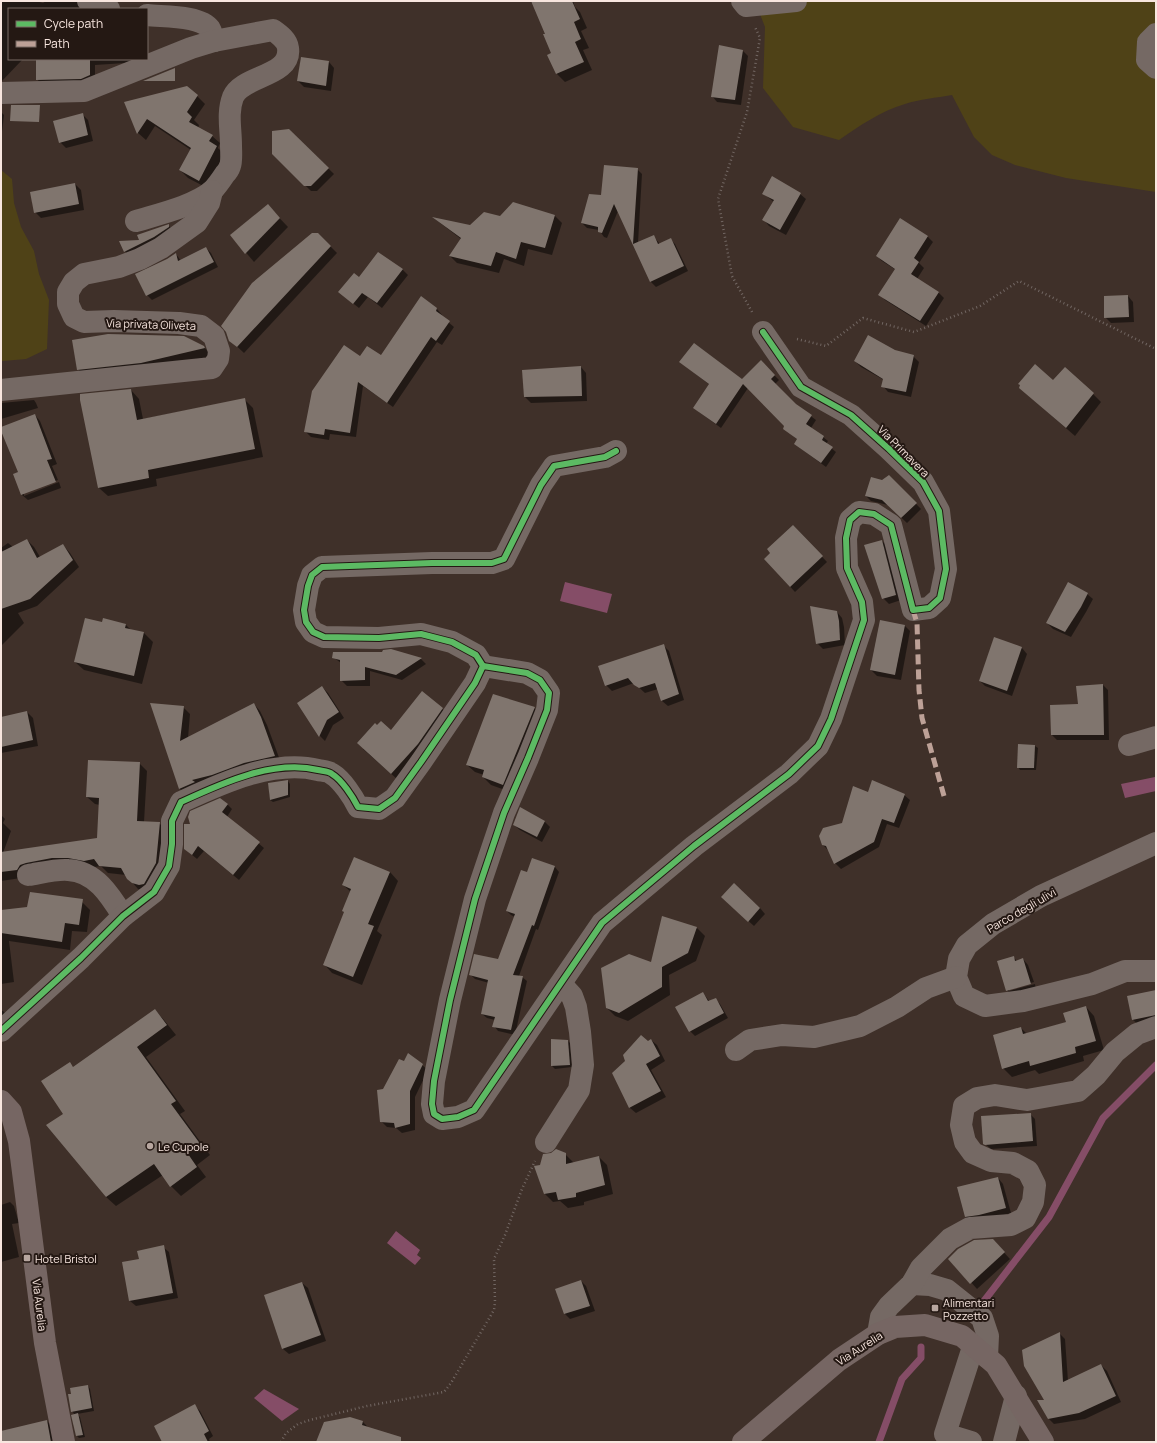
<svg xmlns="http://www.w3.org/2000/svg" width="1157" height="1443" viewBox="0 0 1157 1443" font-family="Manrope,sans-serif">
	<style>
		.green { fill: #4f4217 }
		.water { fill: #854d67 }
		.shadow { fill: #0007 }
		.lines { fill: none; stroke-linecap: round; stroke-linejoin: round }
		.stream { stroke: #854d67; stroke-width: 7 }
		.building { fill: #80756e }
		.path { stroke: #726763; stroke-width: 2.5; stroke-dasharray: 1 3; stroke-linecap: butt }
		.minor { stroke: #756964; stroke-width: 22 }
		.major { stroke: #766663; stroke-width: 22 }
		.quiet { stroke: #bda197; stroke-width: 5; stroke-dasharray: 10 5; stroke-linecap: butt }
		.cycleway-casing { stroke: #241813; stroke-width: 8 }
		.cycleway { stroke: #5cba63; stroke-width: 6 }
		.poi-dot { fill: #b7a69f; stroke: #241813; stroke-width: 1.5 }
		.labels { text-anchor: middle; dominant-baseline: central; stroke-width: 4; stroke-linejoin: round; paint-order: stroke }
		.street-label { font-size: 11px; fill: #f8e6df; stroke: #241813 }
		.poi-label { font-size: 11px; fill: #f8e6df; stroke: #241813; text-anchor: start }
	</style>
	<rect width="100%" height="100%" fill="#3f3029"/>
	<!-- green -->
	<g class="green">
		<path d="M755,1H1156V192L1066,178L1015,165L992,155L974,137L952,95C936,98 920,99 905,104C881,111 859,126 839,140L793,127L763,88L765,27Z"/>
		<path d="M1,170L12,179L14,203L21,227L34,251L39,274L49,300L47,349L26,359L3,361H1Z"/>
	</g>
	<!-- water -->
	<g class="water">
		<path d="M565,582L612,594L607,613L560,601Z"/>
		<path d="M1155,777L1156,791L1125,798L1121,784Z"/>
		<path d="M396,1231L420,1250L417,1255L421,1258L415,1265L387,1243Z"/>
		<path d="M264,1389L299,1409L282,1421L254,1398Z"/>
	</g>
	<!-- shadow -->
	<g class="shadow">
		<path d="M1,1H36L43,3L46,1H83L81,9H9V59H23L1,82Z"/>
		<path d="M530,1H573L575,7L580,12L587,28L581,31L589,48L583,50L592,70L565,82L556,73L552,54L546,34L533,4Z"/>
		<path d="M147,48L148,60L141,62L95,65V81L42,85L37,79V59H147Z"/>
		<path d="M743,51L748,56L741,105L717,102L712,96Z"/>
		<path d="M301,58L329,62L334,68L331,91L304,87L298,81Z"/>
		<path d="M197,96L205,104L194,120L199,125L198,128L212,136L220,143L218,148L224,154L207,188L188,178L180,170L191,150L155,126L146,140L138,133L125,103Z"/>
		<path d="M1,112L4,115L1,140Z"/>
		<path d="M82,114L88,120L93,141L66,148L60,142Z"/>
		<path d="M289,130L334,174L317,191H311L273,154Z"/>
		<path d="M637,169L642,174L638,243L653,236L660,244L670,239L675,244L688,271L656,287L651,282L618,211L607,238L604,237L599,230L587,228L582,223L602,196Z"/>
		<path d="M75,184L81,190L84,210L41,218L35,212Z"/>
		<path d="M764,194H800L806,199L786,235L769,226L764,220L774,202Z"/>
		<path d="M268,206L288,227L254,262L231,235Z"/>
		<path d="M554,215L562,223L552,255L528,249L524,266L504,259L499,273L457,263L450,256L461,239L435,219L471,226Z"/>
		<path d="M900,219L928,237L933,242L919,263L924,268L917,279L938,292L944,298L926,326L885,300L880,294L896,270L882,261L877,256Z"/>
		<path d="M169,226L171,228L157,240L127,254L125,251L140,240Z"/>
		<path d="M318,234L337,253L244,353L230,340L227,331Z"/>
		<path d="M206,248L211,253L218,267L152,300L147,295L167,260L176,254L181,261Z"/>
		<path d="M379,254L403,270L408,275L382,308L368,297L359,308L345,297Z"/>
		<path d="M1128,296L1133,302L1134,322L1111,323L1105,317Z"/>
		<path d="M421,298L437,309L442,315L441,316L454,327L442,345L437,342L393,407L363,386L356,437L330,434L329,440L311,437L305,431L361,358L381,357Z"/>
		<path d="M204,347L212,356L149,370L85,377L78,369Z"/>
		<path d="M894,351L913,356L919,362L911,397L888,392L883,386L884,380L861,367L855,361Z"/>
		<path d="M680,362L742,380L761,362L779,380L775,384L796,405L816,420L811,428L823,437L828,441L826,444L836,452L826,467L800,448L795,444L798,440L784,428L786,426L748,388L721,428L699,412L710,385Z"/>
		<path d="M581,367L586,373L587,401L531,403L525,397Z"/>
		<path d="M131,390L139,399L143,419L244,399L253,408L263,457L156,479L157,486L108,496L99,488Z"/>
		<path d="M1093,394L1101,402L1075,436L1029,396Z"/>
		<path d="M34,400L36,403L38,408L1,419V403Z"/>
		<path d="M35,415L40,421L57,464L52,466L58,480L24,493V496L59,482L61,488L28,500L22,495L14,474L19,472Z"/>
		<path d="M889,476L921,509L907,523L888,505L871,501L866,496Z"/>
		<path d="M793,526L827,562L795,592L765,559Z"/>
		<path d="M27,540L34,547L40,557L63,545L70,553L79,567L37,606L18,613L24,623L1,646V548L8,543L13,547Z"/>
		<path d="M882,541L887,546L901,600L889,604L883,598Z"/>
		<path d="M1087,594L1093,599L1086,612L1071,637L1053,629L1047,623Z"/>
		<path d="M837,612L842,618L844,627L845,645L823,649L817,643Z"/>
		<path d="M104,619L126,625L131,630L144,633L153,642L142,684L84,670L75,662L103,624Z"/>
		<path d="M904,625L910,631L901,680L877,676L871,670Z"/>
		<path d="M663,645L669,651L684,700L668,706L662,701L658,689L645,693L634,683L612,691L606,685Z"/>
		<path d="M1022,648L1027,654L1012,696L985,686L980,681Z"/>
		<path d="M333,657L421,659L426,664L402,680L370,671V686H347L341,680V663Z"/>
		<path d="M1103,685L1108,690L1109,740H1057L1052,735L1079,705L1078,687Z"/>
		<path d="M322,687L328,693L344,718L333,725L325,741L320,736L298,703Z"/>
		<path d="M151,704L183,707L190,714L188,738L254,704L260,711L267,725L281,763L187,796L180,789Z"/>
		<path d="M534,708L542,716L511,792L491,785L483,777L484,775L475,772L467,765Z"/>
		<path d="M442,709L448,714L397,779L363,749L391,731Z"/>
		<path d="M27,712L33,718L38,746L1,753V718Z"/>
		<path d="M1019,745L1035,746L1038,748L1036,770H1020L1018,767Z"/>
		<path d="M139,763L147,771L144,822L159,823L167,831L163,871L147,892L138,889L126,875L108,873L101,866L1,881V815L5,819L3,823L11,831L3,853L98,839L100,805L95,804L87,797Z"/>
		<path d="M288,781L290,784V797L273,802L270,800L269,784Z"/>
		<path d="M869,794L904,795L910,800L899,828L887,824L879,847L841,869L835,863L829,851L823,845L843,824Z"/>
		<path d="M227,804L232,809L227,817L264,848L239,880L204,851L197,859L185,849L191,826Z"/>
		<path d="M521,809L545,822L550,827L542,842L520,830L514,825Z"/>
		<path d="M533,859L555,867L559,872L538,930L536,929L519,976L522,977L527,981L515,1035L498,1031L494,1026L495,1020L487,1018L482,1014L489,983L475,979L470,974L499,960L515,917L511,915L507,911L528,873Z"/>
		<path d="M390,872L398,881L377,931L382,935L362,985L332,973L324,964L345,913L343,911L351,892L343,885Z"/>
		<path d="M82,902L90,910L87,932L72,931L70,950L9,941L14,982L1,984V911Z"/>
		<path d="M728,903L760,908L765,914L754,926Z"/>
		<path d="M697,928L705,936L696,961L669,975L670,995L628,1021L615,1016L607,1008L652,963Z"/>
		<path d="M1013,957L1017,961L1023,959L1028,965L1034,982L1009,989V991L1035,984L1036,990L1013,996L1007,990Z"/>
		<path d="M1156,991V1022L1139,1025L1133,1020Z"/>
		<path d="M703,993L710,1002L715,999L720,1004L728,1018L695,1036L690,1031Z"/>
		<path d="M1086,1007L1094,1016L1104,1050L1083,1056L1084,1061L1039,1074L1035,1070L1012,1077L1003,1068L1021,1028L1027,1034L1067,1022Z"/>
		<path d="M155,1010L164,1020L176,1035L146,1057L185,1111L180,1114L210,1155L197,1165L206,1177L181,1196L171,1186L163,1175L116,1206L106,1197L64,1114L69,1063L74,1068Z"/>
		<path d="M1,1011H3L10,1018L1,1027Z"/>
		<path d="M552,1040L568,1041L570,1043L572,1067L555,1069L552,1066Z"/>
		<path d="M651,1040L657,1045L665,1061L651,1070L666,1097L636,1113L630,1108L613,1074Z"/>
		<path d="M404,1062L422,1065L428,1070L415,1097V1130L402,1133L396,1128L387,1127L381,1121L384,1090Z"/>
		<path d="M1030,1114L1035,1119L1037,1146L991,1149L984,1143Z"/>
		<path d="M565,1154L574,1163L599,1157L607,1165L613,1194L584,1202V1205L568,1208L560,1201L553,1202L545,1194L541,1166Z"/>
		<path d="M998,1178L1003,1184L1011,1213L985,1220L971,1222L965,1216Z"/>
		<path d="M10,1202L14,1206L19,1223L12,1224L19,1257L1,1262V1205Z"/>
		<path d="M998,1246L1010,1259L977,1289L950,1258Z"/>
		<path d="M163,1247L169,1252L178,1298L136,1306L130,1301L140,1260Z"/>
		<path d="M581,1281L586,1286L595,1311L570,1319L565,1314L557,1289Z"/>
		<path d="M302,1283L308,1288L326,1341L289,1354L283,1349Z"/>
		<path d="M1060,1334L1065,1339L1068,1381L1101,1365L1107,1371L1121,1402L1085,1419L1054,1424L1048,1418L1046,1401Z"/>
		<path d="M88,1386L90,1389L94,1411L77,1414L80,1417L85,1437L79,1438L77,1436L75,1415L72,1411V1395Z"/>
		<path d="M195,1406L200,1411L213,1436L209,1439L210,1442H163Z"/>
		<path d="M350,1418L363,1422L382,1442H317Z"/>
		<path d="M47,1421L52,1427L55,1442H11Z"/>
	</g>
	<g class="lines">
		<!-- stream -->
		<g class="stream">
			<path d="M984,1301L1049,1217L1103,1118L1156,1065"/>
			<path d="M879,1442L902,1379L921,1358V1347"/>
		</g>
	</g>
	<!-- building -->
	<g class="building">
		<path d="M531,1H572L580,19L574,22L581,39L575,42L584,62L556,74L547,55L551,53L543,34H545Z"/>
		<path d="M719,45L743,50L735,100L711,97Z"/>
		<path d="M301,57L329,61L326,86L297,81Z"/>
		<path d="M36,59H90V75L81,79L36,80Z"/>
		<path d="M175,68V81H143Z"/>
		<path d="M187,86L198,95L187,112L192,117L189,122L213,135L209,141L217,146L199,181L179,170L191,148L147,119L137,134L124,102Z"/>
		<path d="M11,105H40L39,122L10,121Z"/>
		<path d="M83,113L88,135L59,143L53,121Z"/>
		<path d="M289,129L329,168L311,186H304L272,154V131Z"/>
		<path d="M604,165L638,168L633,244L654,235L658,244L671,238L684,266L650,282L614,204L602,233L598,232V227L581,223L589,194L601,195Z"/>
		<path d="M772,176L801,193L780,230L762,220L774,200L762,194Z"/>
		<path d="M75,183L79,204L34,213L30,192Z"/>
		<path d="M513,202L555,215L545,248L521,242L516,259L496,252L491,266L449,256L461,238L432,217L470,225L484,212L500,216Z"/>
		<path d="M268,204L280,218L245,254L230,235Z"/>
		<path d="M900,218L928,236L914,258L919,262L911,274L939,292L920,321L878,295L895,269L876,256Z"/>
		<path d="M169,224V227L154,237L124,252L119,241L139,240L137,235Z"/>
		<path d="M312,233H318L331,246L237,347L229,341L226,332L221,326L252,283Z"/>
		<path d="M206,247L214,262L146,296L135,274L167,259L176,253L178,261Z"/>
		<path d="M378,252L403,269L377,303L362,293L353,304L338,292L354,273L359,277Z"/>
		<path d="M1128,295L1129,317L1104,318V296Z"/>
		<path d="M421,296L437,308L436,311L450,321L436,341L431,337L387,403L358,382L350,433L325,429L324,435L304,432L312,391L344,345L360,356L367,346L381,355Z"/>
		<path d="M108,334L184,336L204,346L205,348L141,363L77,370L72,340Z"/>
		<path d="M868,335L895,350L914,355L906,392L881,387L883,379L854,361Z"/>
		<path d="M694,343L742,379L761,360L775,375L771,379L796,404L812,415L806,424L824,436L822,440L833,447L821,463L794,444L797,439L783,429L784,426L743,384L716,424L693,408L709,384L679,362Z"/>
		<path d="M1035,364L1053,380L1065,367L1094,393L1066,428L1019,388L1020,385L1018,384Z"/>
		<path d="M581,366L582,396L524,397L522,370Z"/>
		<path d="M131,389L137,420L245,398L255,449L148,470L149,478L98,488L80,400V394Z"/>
		<path d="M35,414L52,459L47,460L56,482L21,495L13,474L18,472L1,431V427Z"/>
		<path d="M889,475L917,503L901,518L882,500L865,496L871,477L882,480Z"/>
		<path d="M793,525L823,556L790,587L764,559L770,553L767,549Z"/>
		<path d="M27,539L37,558L63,544L73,560L30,599L1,609V552Z"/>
		<path d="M882,540L896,595L882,599L864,545Z"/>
		<path d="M1068,582L1088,593L1081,607L1065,632L1046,623Z"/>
		<path d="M810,606L837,611L839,621L840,640L816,644Z"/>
		<path d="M85,618L102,622L103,618L126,624L125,628L144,632L134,676L74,662Z"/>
		<path d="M880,620L905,625L895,675L870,670Z"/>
		<path d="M994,637L1022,647L1007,691L979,681Z"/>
		<path d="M664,644L679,694L661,701L655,683L639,688L634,685L628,678L605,686L598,666Z"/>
		<path d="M391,649L422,658L396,675L365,667V680L340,681V660L332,658L333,652H382L383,650Z"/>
		<path d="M1103,684L1104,735H1051L1050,705L1078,704L1076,686Z"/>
		<path d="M322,686L339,712L327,720L319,737L297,703Z"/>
		<path d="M422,691L443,708L418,744L391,774L357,743L375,723L377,725L381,721L391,730Z"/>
		<path d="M493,694L535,707L503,785L482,777L484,770L466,765Z"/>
		<path d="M150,703L184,706L180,741L254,703L261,717L275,756L244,763L212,775L192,780L195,782L179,789Z"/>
		<path d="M27,711L33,740L1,747V717Z"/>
		<path d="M1018,744L1035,745L1034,768H1017Z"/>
		<path d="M88,760L140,762L137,821L160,822L156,863L144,884L139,885L132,883L127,879L121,868L99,866L94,859L84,861L68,858H52L26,863L20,865L17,870L1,872V852L97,838L99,798L86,797Z"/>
		<path d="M288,780V795L270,800L268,783Z"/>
		<path d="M872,780L905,794L894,823L882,819L874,842L834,864L826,846L822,845L819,836L823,828L842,823L853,786L868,792Z"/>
		<path d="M220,798L228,804L222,812L260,842L233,875L198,846L192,855L184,849V824H190L188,817L190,811Z"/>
		<path d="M520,807L545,821L537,837L513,825Z"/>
		<path d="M354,857L390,872L368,924L374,926L353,977L323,965L344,912L342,911L351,889L342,885Z"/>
		<path d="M532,858L555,866L534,926L532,925L513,975L523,976L511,1030L492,1027L495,1017L481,1014L488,980L469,975L474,954L498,959L515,914L506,911L521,870L527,872Z"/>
		<path d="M734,883L760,908L748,922L721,897Z"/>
		<path d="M30,892L83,899L79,925L65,923L62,942L1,933V910L27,907Z"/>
		<path d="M662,916L697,927L688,953L662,967V987L619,1013L606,1008L601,968L629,954L651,962Z"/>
		<path d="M1014,956L1015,961L1023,958L1031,984L1006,991L997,961Z"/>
		<path d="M1156,990V1015L1132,1020L1127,996Z"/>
		<path d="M703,992L708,1001L716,998L724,1013L689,1032L675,1007Z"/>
		<path d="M1086,1006L1096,1041L1075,1047L1076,1053L1030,1066L1029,1061L1002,1069L993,1035L1021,1027L1023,1034L1066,1022L1063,1013Z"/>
		<path d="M155,1009L167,1025L137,1047L176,1101L171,1104L201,1145L188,1154L197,1167L170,1187L154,1164L106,1197L46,1125L63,1114L41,1081L70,1062L73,1067Z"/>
		<path d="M641,1035L648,1041L651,1039L660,1056L646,1064L661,1091L629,1108L612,1073L625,1061L623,1055Z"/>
		<path d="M551,1039L568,1040L570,1065L551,1066Z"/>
		<path d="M408,1053L423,1064L410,1091V1124L395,1128L394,1123L380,1122L377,1090L383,1089L399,1059L404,1061Z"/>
		<path d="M1031,1113L1033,1141L985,1145L983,1144L981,1116Z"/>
		<path d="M556,1149L566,1153V1164L599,1156L605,1185L576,1193V1197L558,1200L556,1192L544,1194L534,1166L540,1165L543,1154L551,1153Z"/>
		<path d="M998,1177L1006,1208L979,1215L965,1217L957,1187Z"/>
		<path d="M993,1239L1005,1252L970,1284L948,1259L958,1249L974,1240Z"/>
		<path d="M164,1245L173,1293L129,1301L122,1262L139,1259L137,1251Z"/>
		<path d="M581,1280L590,1306L564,1314L555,1289Z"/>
		<path d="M302,1282L321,1335L282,1349L264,1295Z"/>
		<path d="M1060,1332L1063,1382L1101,1364L1116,1396L1079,1413L1048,1419L1037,1400H1044L1024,1366L1022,1350Z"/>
		<path d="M88,1385L92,1408L71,1412L68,1394H71L70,1388Z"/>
		<path d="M195,1404L209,1431L204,1434L208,1442H162L154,1426Z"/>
		<path d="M78,1413L83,1435L76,1436L71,1415Z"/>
		<path d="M350,1417L363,1421L362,1425L401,1437V1442H316L324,1422Z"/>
		<path d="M47,1420L51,1442H1V1431Z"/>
	</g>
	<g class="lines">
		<!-- path -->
		<g class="path">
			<path d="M752,312L732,276L718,199L747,112L760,38L755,27"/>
			<path d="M797,339L826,346L863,318L914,332L980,306L1019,281L1156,349"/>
			<path d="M281,1442L286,1433L298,1424L310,1420L367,1406L444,1392L451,1383L494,1310L495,1302L494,1259L505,1235L522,1189L535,1161"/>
		</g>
		<!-- minor -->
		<g class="minor">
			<path d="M88,1L109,9"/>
			<path d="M742,1L746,6L796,1"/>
			<path d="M147,15C163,17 200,15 210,29C212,32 212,38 214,41"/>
			<path d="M1156,34L1148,42L1147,60L1156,68"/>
			<path d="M1,93L84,91L191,48L214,41L273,30C280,35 287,40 288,48C292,77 242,75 233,97C227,113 231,129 231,145C231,151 232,161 230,166C229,169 227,172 225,174C221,180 217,186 212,191C194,206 159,214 136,221"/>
			<path d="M1,390L212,368L218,359L219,351L214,336L201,326L179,323L114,321L84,322L74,317L68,304V292L74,282L84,274L119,267L140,259L161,248L197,222L209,203L212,191"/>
			<path d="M483,666L527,673L540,680L549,693L547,710L528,758L504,813L475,899L450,1000L434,1081L432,1104L434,1114L442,1119L458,1117L474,1110L602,923L694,846L789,774L818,746L831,719L864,620L862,602L847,568L846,538L850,520L859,512L874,514L891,525L913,610L929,608L940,598L946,569L939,511L923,482L889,449L851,415L801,387L763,332"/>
			<path d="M1129,745L1156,737"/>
			<path d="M1156,843L1041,896L993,924L967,945L959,959L956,977L964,996L985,1006L1023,1001L1092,984L1125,971H1156"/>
			<path d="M28,875C41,873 56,869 68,870C95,871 110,895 123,916"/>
			<path d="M1,1031L81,958L123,916L154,892L169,866L172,844V821L181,802C220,784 273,759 318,770C322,771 329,771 332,774C342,780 353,797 358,807L379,809L395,798L421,762L475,683L483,666L476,655L452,642L421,634L379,638L324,637L313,632L306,622L304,610L308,586L312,575L322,567L432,563H492L504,559L541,485L554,466L605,457L616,451"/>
			<path d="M736,1050L750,1040L782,1035L814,1037L860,1026L897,1007L926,988L956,977"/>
			<path d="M546,1142L579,1090L583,1065L580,1032L576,1007L572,996L561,984"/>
			<path d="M912,1284L930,1285L947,1290L982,1318L988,1336L987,1357"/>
			<path d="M878,1334L881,1317L889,1306L912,1284L921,1268L950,1239L970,1228L1011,1225L1025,1218L1033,1202L1035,1185L1028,1171L1013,1163L991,1161L973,1153L965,1142L961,1125L964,1106L977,1098L995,1095L1027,1100L1078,1091L1096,1075L1115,1052L1137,1034L1156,1027"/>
			<path d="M971,1442L945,1434L973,1347"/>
			<path d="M1004,1442L1016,1396"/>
		</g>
		<!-- major -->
		<g class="major">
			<path d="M1,1101L11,1112L19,1141L45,1343L64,1442"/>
			<path d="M743,1442L839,1360L878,1334L895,1327L925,1325L962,1336L996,1365L1043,1442"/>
		</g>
		<!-- quiet -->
		<path class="quiet" d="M913,610L917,623L919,690L922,718L944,796"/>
		<defs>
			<g id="cycleway">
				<path d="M483,666L527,673L540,680L549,693L547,710L528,758L504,813L475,899L450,1000L434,1081L432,1104L434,1114L442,1119L458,1117L474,1110L602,923L694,846L789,774L818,746L831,719L864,620L862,602L847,568L846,538L850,520L859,512L874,514L891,525L913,610L929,608L940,598L946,569L939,511L923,482L889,449L851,415L801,387L763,332"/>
				<path d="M1,1031L81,958L123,916L154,892L169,866L172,844V821L181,802C220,784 273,759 318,770C322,771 329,771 332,774C342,780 353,797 358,807L379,809L395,798L421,762L475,683L483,666L476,655L452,642L421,634L379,638L324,637L313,632L306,622L304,610L308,586L312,575L322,567L432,563H492L504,559L541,485L554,466L605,457L616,451"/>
			</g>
		</defs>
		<!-- cycleway casing -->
		<use href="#cycleway" class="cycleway-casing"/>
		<!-- cycleway -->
		<use href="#cycleway" class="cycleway"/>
	</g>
	<!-- markers -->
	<g class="poi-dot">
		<circle cx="150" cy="1146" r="4"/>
		<rect x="23" y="1254" width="8" height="8" rx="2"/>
		<rect x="931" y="1304" width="8" height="8" rx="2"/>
	</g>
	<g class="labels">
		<!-- street labels -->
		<g class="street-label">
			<text transform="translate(151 324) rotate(2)">Via privata Oliveta</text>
			<text transform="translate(904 451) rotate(45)">Via Primavera</text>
			<text transform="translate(1021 910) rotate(-30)">Parco degli ulivi</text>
			<text transform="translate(40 1305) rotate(83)">Via Aurelia</text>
			<text transform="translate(859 1348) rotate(-33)">Via Aurelia</text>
		</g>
		<!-- poi labels -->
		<g class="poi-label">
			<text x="158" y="1146">Le Cupole</text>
			<text x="35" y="1258">Hotel Bristol</text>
			<text x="943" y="1302">Alimentari<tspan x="943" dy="13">Pozzetto</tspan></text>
		</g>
	</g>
	<!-- border -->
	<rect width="1157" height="1443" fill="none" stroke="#f8e6df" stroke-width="4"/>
	<!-- legend -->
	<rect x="8" y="8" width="140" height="52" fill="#241813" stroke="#796a65"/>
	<rect x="16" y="21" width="20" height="6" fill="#5cba63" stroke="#796a65"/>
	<text x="44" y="28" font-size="12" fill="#f8e6df">Cycle path</text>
	<rect x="16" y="41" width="20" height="6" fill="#bda197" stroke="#796a65"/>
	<text x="44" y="48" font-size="12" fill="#f8e6df">Path</text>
</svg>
